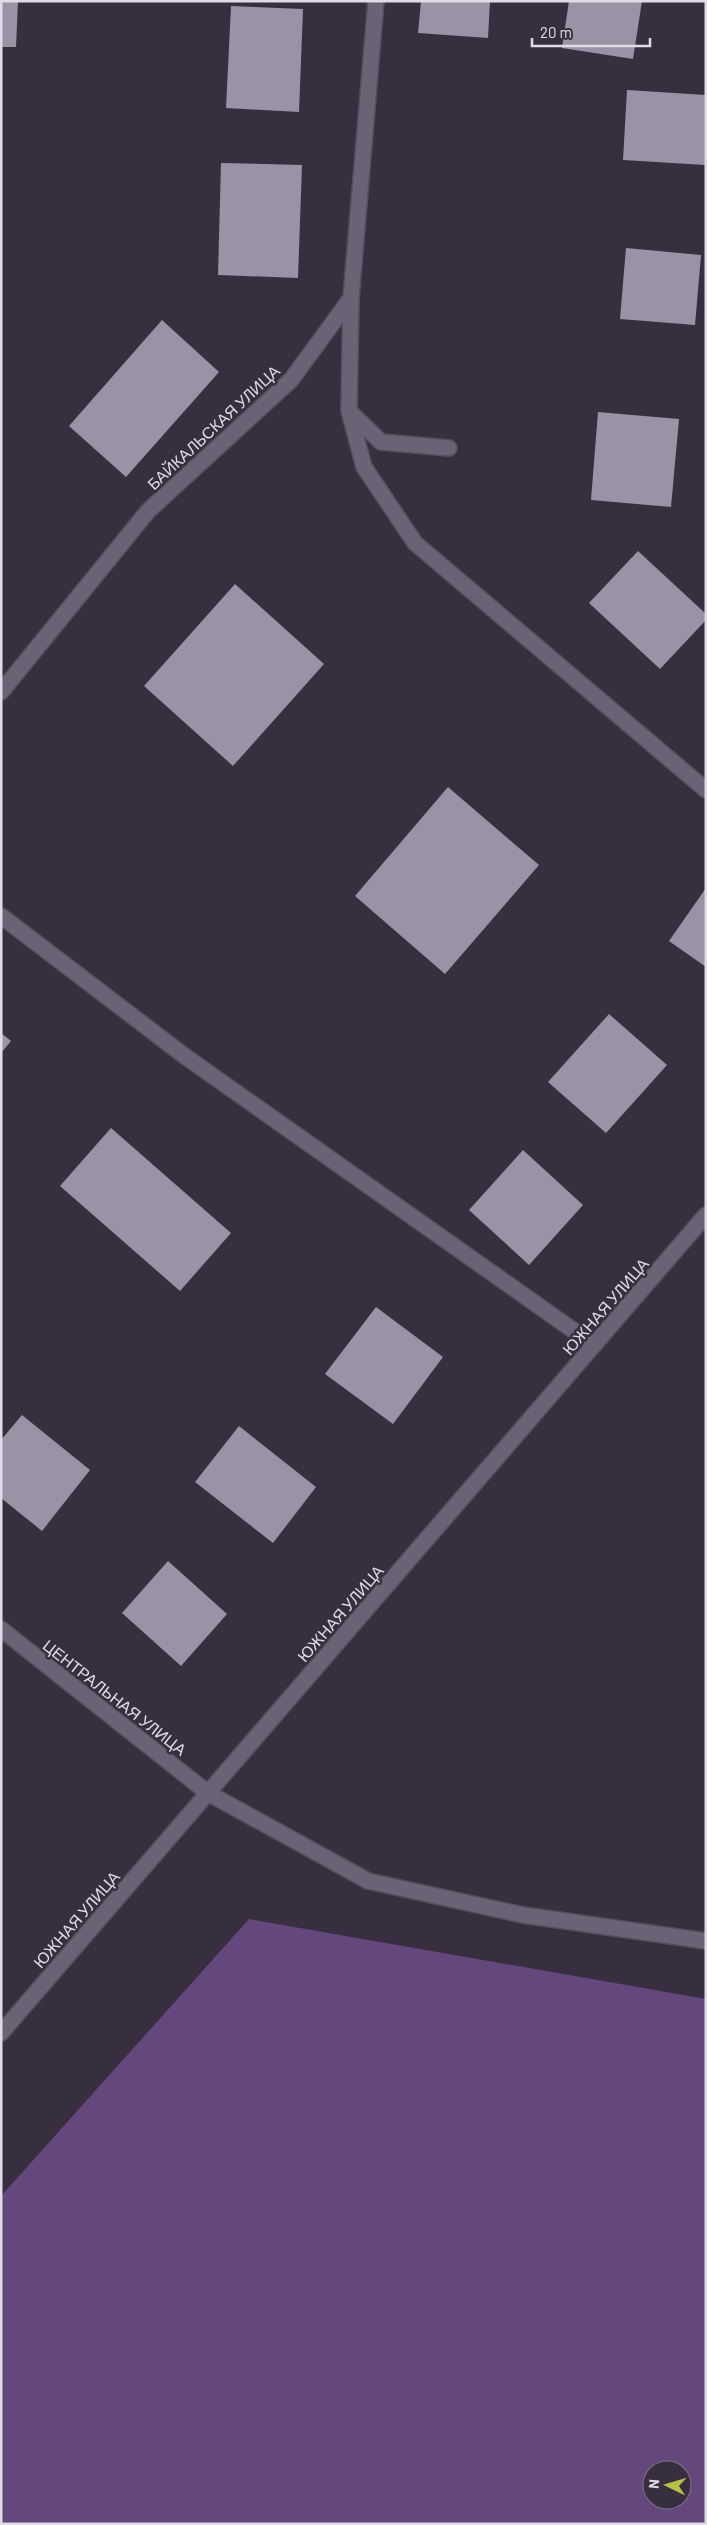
<svg xmlns="http://www.w3.org/2000/svg" width="707" height="2525" viewBox="0 0 707 2525" font-family="Barlow,sans-serif">
	<style>
		.green { fill: #63477d; fill-rule: evenodd }
		.building { fill: #9b92a6 }
		.lines { fill: none; stroke-linecap: round; stroke-linejoin: round }
		.minor-casing { stroke: #544e5c; stroke-width: 18 }
		.minor { stroke: #6b6275; stroke-width: 15 }
		.labels { text-anchor: middle; dominant-baseline: central; stroke-width: 5; stroke-linejoin: round; paint-order: stroke }
		.street-label { font-size: 16px; fill: #e0dbe6; stroke: #372f3f }
	</style>
	<rect width="100%" height="100%" fill="#372f3f"/>
	<!-- green -->
	<path class="green" d="M249,1919L706,1999V2524H1V2196ZM652,2470H682V2500H652Z"/>
	<!-- building -->
	<g class="building">
		<path d="M1,1H18L16,47H1Z"/>
		<path d="M421,1H490L488,38L418,33Z"/>
		<path d="M569,1H642L633,59L562,48Z"/>
		<path d="M231,6L303,9L299,112L226,108Z"/>
		<path d="M627,90L706,95L705,165L623,160Z"/>
		<path d="M221,163L302,165L298,278L218,275Z"/>
		<path d="M626,248L701,255L695,325L620,319Z"/>
		<path d="M162,320L219,372L126,477L69,426Z"/>
		<path d="M598,412L679,419L671,507L591,500Z"/>
		<path d="M638,551L706,614V620L660,669L589,603Z"/>
		<path d="M235,584L324,664L233,766L144,686Z"/>
		<path d="M448,787L539,865L445,974L355,896Z"/>
		<path d="M706,888V967L669,941Z"/>
		<path d="M609,1014L667,1065L606,1133L548,1082Z"/>
		<path d="M1,1033L11,1041L1,1053Z"/>
		<path d="M111,1128L231,1233L180,1291L60,1186Z"/>
		<path d="M523,1150L583,1205L529,1265L469,1210Z"/>
		<path d="M376,1307L443,1357L393,1424L325,1374Z"/>
		<path d="M22,1415L90,1470L42,1531L1,1498V1440Z"/>
		<path d="M239,1426L316,1487L273,1543L195,1482Z"/>
		<path d="M168,1561L227,1614L181,1666L122,1613Z"/>
	</g>
	<g class="lines">
		<defs>
			<g id="minor">
				<path d="M351,298L349,411L364,467L415,543L706,790"/>
				<path d="M350,412L381,442L449,448"/>
				<path d="M1,692L148,511L291,380L351,298L376,1"/>
				<path d="M1,916L186,1057L594,1345"/>
				<path d="M1,1629L208,1793L368,1881L523,1915L706,1941"/>
				<path d="M1,2033L706,1215"/>
			</g>
		</defs>
		<!-- minor casing -->
		<use href="#minor" class="minor-casing"/>
		<!-- minor -->
		<use href="#minor" class="minor"/>
	</g>
	<g class="labels">
		<!-- street labels -->
		<g class="street-label">
			<text transform="translate(213 427) rotate(-43)">БАЙКАЛЬСКАЯ УЛИЦА</text>
			<text transform="translate(605 1306) rotate(-49)">ЮЖНАЯ УЛИЦА</text>
			<text transform="translate(340 1613) rotate(-49)">ЮЖНАЯ УЛИЦА</text>
			<text transform="translate(115 1697) rotate(38)">ЦЕНТРАЛЬНАЯ УЛИЦА</text>
			<text transform="translate(76 1919) rotate(-49)">ЮЖНАЯ УЛИЦА</text>
		</g>
	</g>
	<!-- border -->
	<rect width="707" height="2525" fill="none" stroke="#e0dbe6" stroke-width="5"/>
	<!-- north arrow -->
	<g transform="translate(667 2485) rotate(275)"><circle r="24" fill="#372f3f" stroke="#7b7482"/>
	<path d="M0-4L9 19L0 12L-9 19Z" fill="#b9c046"/>
	<text y="-8" font-size="14" font-weight="bold" text-anchor="middle" fill="#e0dbe6">N</text>
	</g>
	<!-- scale -->
	<path d="M532 38v8h118v-8" fill="none" stroke="#e0dbe6" stroke-width="2.5"/>
	<text x="540" y="38" font-size="15" fill="#e0dbe6" stroke="#372f3f" stroke-width="4" paint-order="stroke">20 m</text>
</svg>
